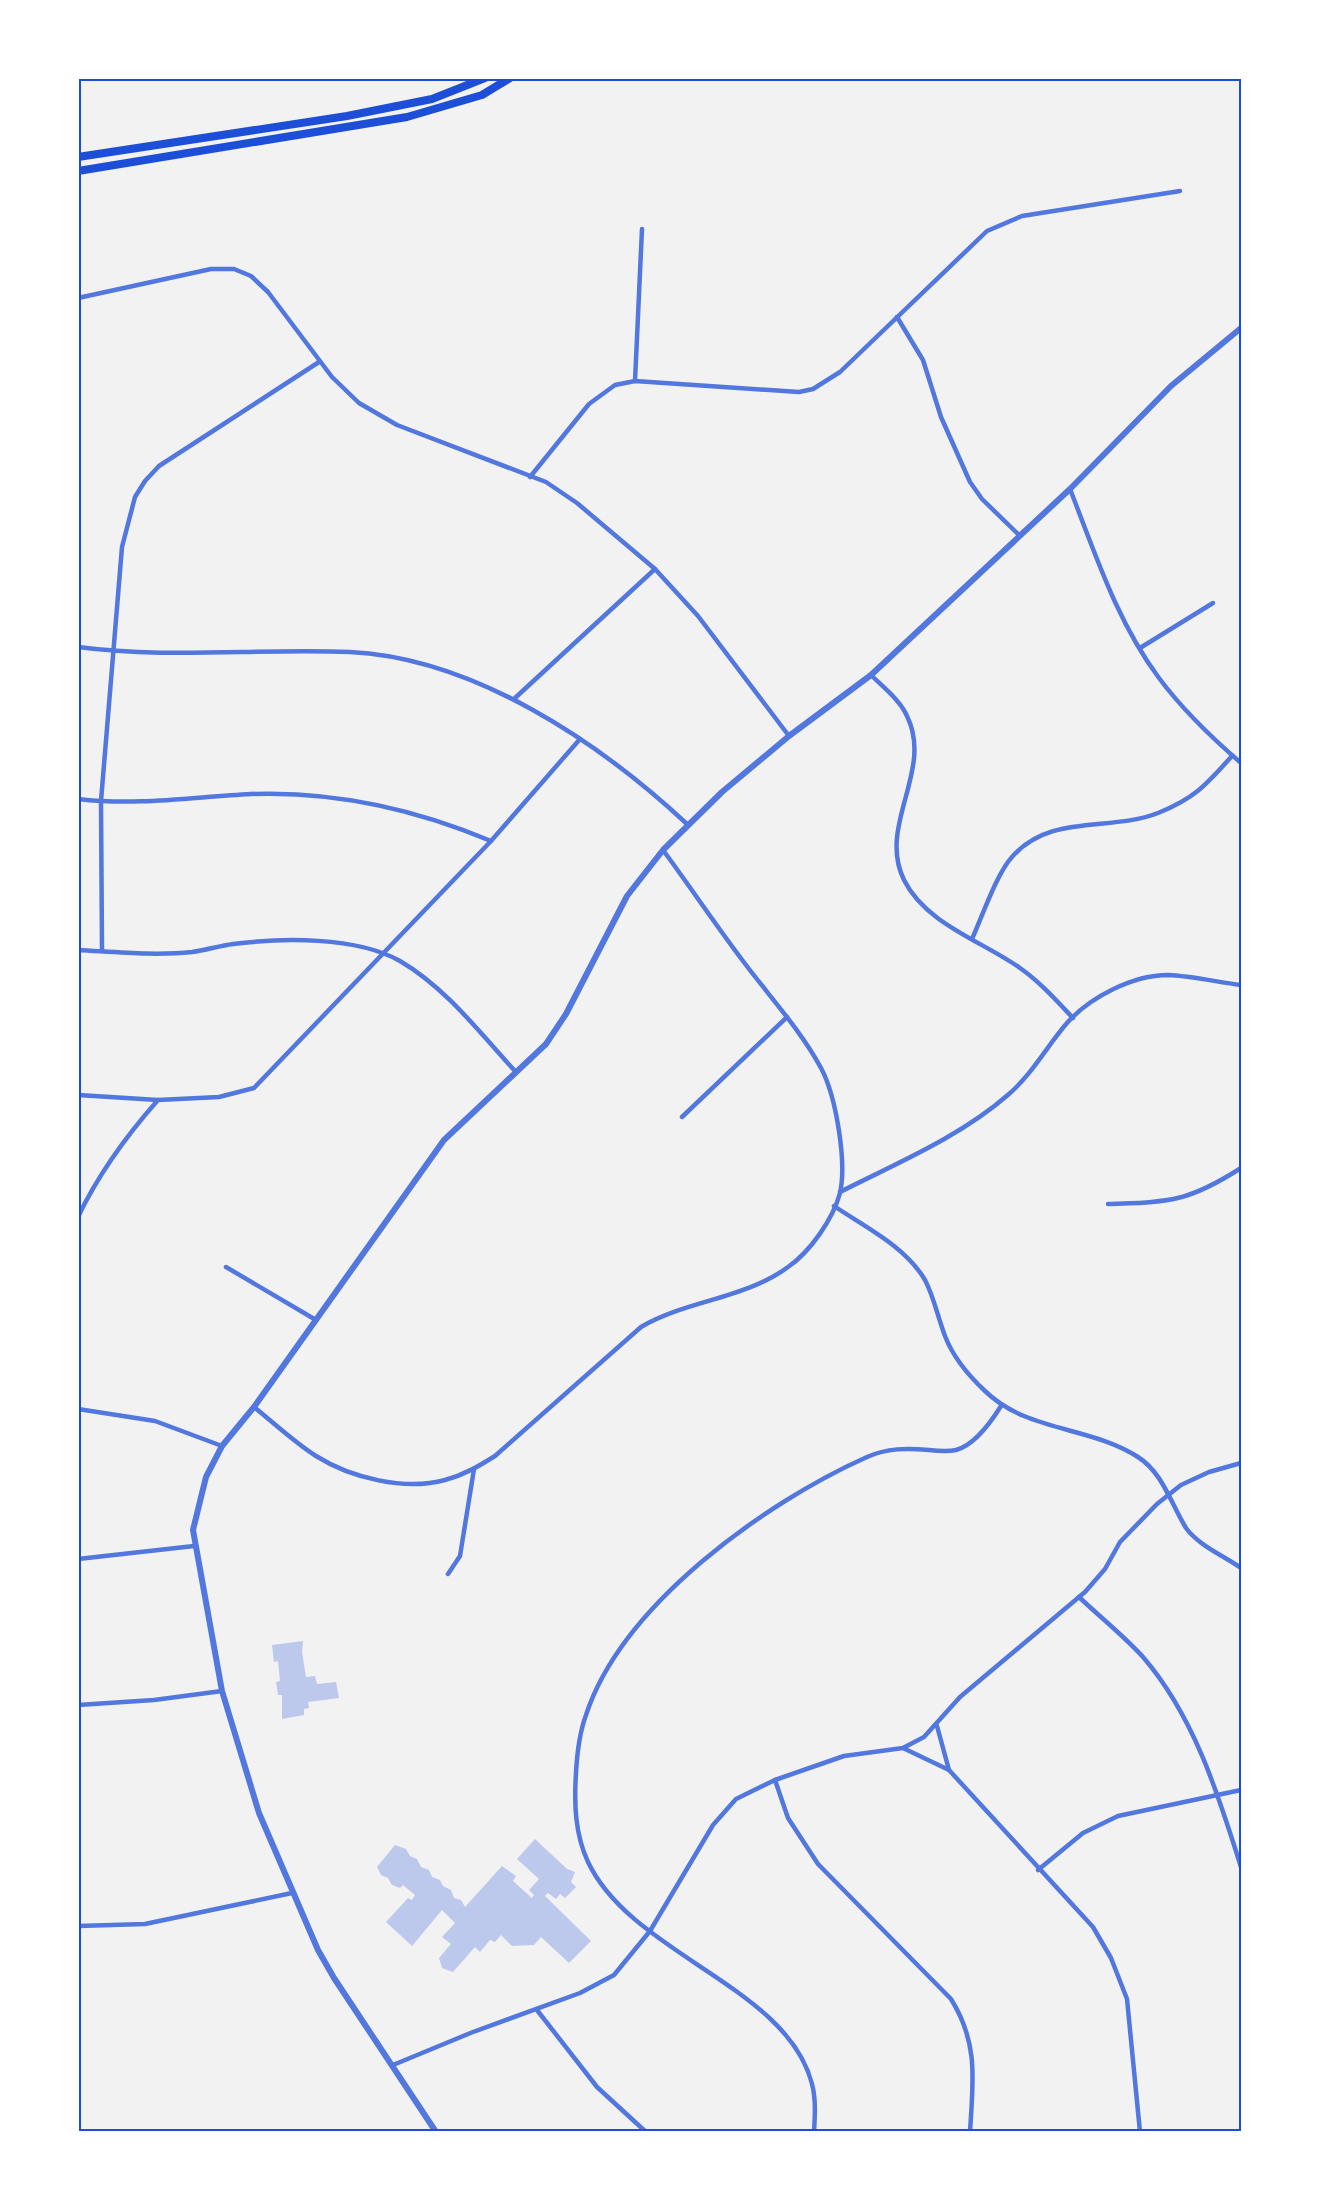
<svg xmlns="http://www.w3.org/2000/svg" width="1319" height="2210" viewBox="0 0 1319 2210" font-family="'Space Grotesk',sans-serif">
	<style>
		.building { fill: #bdc9ec }
		.lines { fill: none; stroke-linecap: round; stroke-linejoin: round }
		.minor { stroke: #5277de; stroke-width: 4.5 }
		.tertiary { stroke: #5277de; stroke-width: 6 }
		.primary { stroke: #1d4ed8; stroke-width: 8 }
		.neatline { fill: none; stroke: #1d4ed8; stroke-width: 2 }
	</style>
	<rect width="100%" height="100%" fill="#f2f2f2"/>
	<!-- building -->
	<g class="building">
		<path d="M303,1641L302,1652L306,1677L315,1676L317,1684L336,1682L339,1698L308,1702L309,1708L304,1709V1715L282,1719V1695H278L276,1682L280,1681L278,1661L274,1662L272,1645Z"/>
		<path d="M535,1839L567,1869L575,1872L571,1882L576,1887L565,1898L560,1894L556,1899L548,1893L545,1896L591,1941L569,1963L541,1937L534,1945L512,1946L501,1935L495,1942L490,1940L480,1952L475,1947L453,1972L442,1968L439,1958L451,1944L442,1937L455,1923L442,1910L412,1946L386,1922L408,1898L412,1900L415,1895L403,1885L400,1888L392,1885L388,1878L381,1875L377,1867L395,1845L406,1849L410,1856L417,1859L421,1867L429,1870L432,1877L440,1880L443,1886L451,1890L454,1898L461,1900L465,1907L502,1866L516,1876L513,1881L532,1898L534,1895L529,1890L539,1879L517,1859Z"/>
	</g>
	<g class="lines">
		<!-- minor -->
		<g class="minor">
			<path d="M78,298L211,269H234L251,276L268,292L332,377L359,403L397,425L546,482L577,503L655,569L698,616L789,736"/>
			<path d="M897,317L923,360L941,417L970,482L982,499L1019,535"/>
			<path d="M635,381L642,229"/>
			<path d="M530,477L589,404L615,385L635,381L799,392L813,389L840,372L987,231L1022,216L1180,191"/>
			<path d="M1070,489C1095,553 1117,622 1159,678C1182,709 1212,738 1241,763"/>
			<path d="M78,647C169,659 259,648 350,652C474,658 599,742 687,824"/>
			<path d="M1140,648L1213,603"/>
			<path d="M871,675C883,687 900,700 907,716C934,771 877,825 904,880C926,924 982,941 1020,968C1040,982 1056,1000 1073,1018"/>
			<path d="M515,698L655,569"/>
			<path d="M78,799C138,806 192,797 251,794C334,791 415,809 491,841"/>
			<path d="M972,939C982,917 997,873 1012,857C1050,813 1110,832 1158,813C1195,798 1206,785 1232,756"/>
			<path d="M78,950C116,952 155,956 192,952C206,950 219,946 233,944C281,938 356,936 400,961C446,988 480,1033 515,1071"/>
			<path d="M102,951L101,801L122,547L135,497L145,481L159,466L319,362"/>
			<path d="M78,1095L158,1100"/>
			<path d="M682,1117L787,1017"/>
			<path d="M840,1192C897,1163 960,1137 1009,1094C1033,1073 1047,1046 1067,1023C1090,997 1133,975 1168,975C1192,976 1217,982 1241,985"/>
			<path d="M1108,1204C1170,1202 1188,1202 1241,1168"/>
			<path d="M834,1206C865,1227 905,1246 925,1280C934,1297 938,1318 945,1336C953,1357 969,1376 985,1391C1027,1432 1090,1426 1138,1457C1163,1473 1171,1504 1186,1528C1198,1545 1224,1556 1241,1568"/>
			<path d="M78,1217C98,1175 127,1135 158,1100L219,1097L254,1088L491,841L580,739"/>
			<path d="M226,1267L316,1320"/>
			<path d="M254,1407C274,1423 294,1442 316,1456C351,1478 405,1491 445,1480C464,1475 479,1466 495,1456L641,1327C687,1300 745,1299 788,1267C810,1252 833,1219 840,1193C847,1162 836,1096 821,1068C801,1031 771,998 746,965C717,927 691,888 663,850"/>
			<path d="M78,1409L155,1421L222,1446"/>
			<path d="M78,1559L194,1546"/>
			<path d="M448,1574L460,1556L474,1469"/>
			<path d="M1079,1597C1100,1617 1124,1636 1143,1657C1194,1716 1218,1794 1241,1867"/>
			<path d="M78,1705L154,1700L222,1691"/>
			<path d="M937,1726L949,1770L1093,1927L1111,1958L1127,1999L1140,2132"/>
			<path d="M903,1748L949,1770"/>
			<path d="M775,1780L788,1818L818,1864L951,1999C979,2044 973,2081 970,2132"/>
			<path d="M1038,1870L1083,1833L1118,1816L1241,1790"/>
			<path d="M78,1926L145,1924L292,1893"/>
			<path d="M537,2010L597,2087L646,2132"/>
			<path d="M393,2065L473,2032L580,1993L614,1975L650,1931L713,1825L736,1799L775,1780L844,1756L903,1748L924,1737L960,1697L1085,1592L1105,1569L1120,1542L1157,1504L1181,1485L1209,1472L1241,1463"/>
			<path d="M814,2132C815,2116 816,2099 812,2084C787,1986 632,1955 588,1862C575,1834 574,1804 576,1773C577,1754 579,1734 586,1715C622,1605 764,1503 867,1457C887,1448 907,1448 929,1450C938,1451 947,1452 956,1450C975,1445 991,1422 1001,1406"/>
		</g>
		<!-- tertiary -->
		<path class="tertiary" d="M436,2132L334,1978L318,1950L259,1813L222,1691L193,1530L206,1477L222,1446L254,1407L444,1140L546,1044L566,1014L627,896L663,850L722,792L789,736L871,675L1070,489L1171,386L1241,328"/>
		<!-- primary -->
		<g class="primary">
			<path d="M78,157L347,116L432,99L485,78"/>
			<path d="M78,171L407,117L482,95L510,78"/>
		</g>
	</g>
	<!-- border -->
	<rect width="1319" height="2210" fill="none" stroke="#ffffff" stroke-width="159"/>
	<rect x="80" y="80" width="1160" height="2050" class="neatline"/>
</svg>
